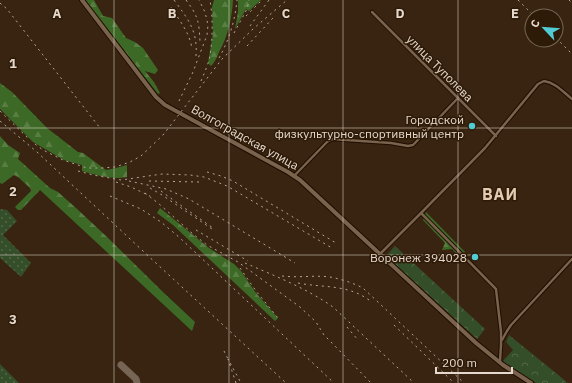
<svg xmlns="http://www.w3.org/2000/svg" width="572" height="383" viewBox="0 0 572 383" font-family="'IBM Plex Sans',sans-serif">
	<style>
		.grass { fill: url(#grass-dots) }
		.forest { fill: url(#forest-firs) }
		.park { fill: url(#park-crowns) }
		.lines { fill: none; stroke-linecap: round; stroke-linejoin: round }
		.taxiway { stroke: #766454; stroke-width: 7 }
		.minor-casing { stroke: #1f0d00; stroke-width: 4.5 }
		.secondary-casing { stroke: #1f0d00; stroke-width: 6 }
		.minor { stroke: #79634d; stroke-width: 2.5 }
		.secondary { stroke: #79634d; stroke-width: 4 }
		.rail { stroke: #b3a496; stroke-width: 1; stroke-dasharray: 2 4; stroke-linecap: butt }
		.grid { fill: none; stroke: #e6d8cd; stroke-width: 1; stroke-opacity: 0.55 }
		.poi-dot { fill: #51ccd5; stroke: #2e1b07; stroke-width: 1.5 }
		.labels { text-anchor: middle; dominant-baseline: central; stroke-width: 3; stroke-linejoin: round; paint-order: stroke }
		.street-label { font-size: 12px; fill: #e6d8cd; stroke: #2e1b07 }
		.poi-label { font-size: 12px; fill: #e6d8cd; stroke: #2e1b07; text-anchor: end }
		.district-label { font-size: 16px; font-weight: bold; letter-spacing: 1px; fill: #e4cab2; stroke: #2e1b07 }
		.grid-label { font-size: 13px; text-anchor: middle; font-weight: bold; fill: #e6d8cd; stroke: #2e1b07; stroke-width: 3; stroke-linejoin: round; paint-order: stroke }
	</style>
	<defs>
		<pattern id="grass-dots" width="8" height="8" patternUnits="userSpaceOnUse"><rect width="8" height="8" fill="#354e2a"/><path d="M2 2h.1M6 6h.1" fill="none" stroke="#526748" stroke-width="1.8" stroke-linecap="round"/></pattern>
		<pattern id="forest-firs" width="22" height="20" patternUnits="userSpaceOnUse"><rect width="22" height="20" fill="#3d6926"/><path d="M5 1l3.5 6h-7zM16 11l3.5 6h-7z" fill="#597e44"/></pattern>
		<pattern id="park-crowns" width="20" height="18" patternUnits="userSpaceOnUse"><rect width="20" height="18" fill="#354e2a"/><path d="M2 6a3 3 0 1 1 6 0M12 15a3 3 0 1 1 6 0" fill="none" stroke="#526748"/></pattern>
	</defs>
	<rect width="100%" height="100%" fill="#382411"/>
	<!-- grass -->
	<g class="grass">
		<path d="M0,209L7,210L17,221L3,235L31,263L21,277L0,258Z"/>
		<path d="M0,364L19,383H0Z"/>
	</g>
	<!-- forest -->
	<g class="forest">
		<path d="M85,0H94L103,16L112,18L126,38L135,42L143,48L158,70L155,74L145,71L154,82L160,93L158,94Z"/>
		<path d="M214,0H233C232,18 228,36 219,52C217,57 215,62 211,66L208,63L213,34L212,7Z"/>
		<path d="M238,0H261L249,11L246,9L235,29L238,12Z"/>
		<path d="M0,83L12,92L47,128L78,152L83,153L106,170L116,168L127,165V177C113,180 96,175 82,171V165L64,160L33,142L0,109Z"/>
		<path d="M0,136L8,145L20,153L18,159L50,188L58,192L76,208L106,236L164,293L195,322L192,331L40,190L21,210H18L15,207L31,191L30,188L18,177L14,175L2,184L0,183Z"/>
		<path d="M160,208L209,248L234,264L241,271L256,293L278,318L275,321L173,225L157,213Z"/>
		<path d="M426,212L465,252L460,257L452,249L442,250L445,243L423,220Z"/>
	</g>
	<!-- park -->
	<g class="park">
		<path d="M395,246L485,329L477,339L386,256Z"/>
		<path d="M509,335L562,378L567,383H536L503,361L513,350L506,342Z"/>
	</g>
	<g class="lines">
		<!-- taxiway -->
		<path class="taxiway" d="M121,365L136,379L137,383"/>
		<defs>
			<g id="minor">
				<path d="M372,12L496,136"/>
				<path d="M294,176L327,142L332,139L391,143L408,146L413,145L458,98"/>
				<path d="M421,213L496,289L501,332V345"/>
				<path d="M380,254L421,213L485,148L538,84L544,81C556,83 563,92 572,99"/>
				<path d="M502,340L507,331L511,325L572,259"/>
				<path d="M500,361L501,345"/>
			</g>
			<path id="secondary" d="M82,0L156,97L165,105L288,172L300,180L476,343L503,365L531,383"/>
		</defs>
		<!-- minor casing -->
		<use href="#minor" class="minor-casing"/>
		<!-- secondary casing -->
		<use href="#secondary" class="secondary-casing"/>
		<!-- minor -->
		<use href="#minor" class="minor"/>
		<!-- secondary -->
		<use href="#secondary" class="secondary"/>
		<!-- rail -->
		<g class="rail">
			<path d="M174,0C188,19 198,31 196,56"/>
			<path d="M186,0C198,16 199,21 200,42"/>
			<path d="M518,0L534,16"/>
			<path d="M569,0L572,3"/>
			<path d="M0,3L7,9L100,128"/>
			<path d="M171,7C179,20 190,33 192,49"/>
			<path d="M246,16L262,0"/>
			<path d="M250,26L269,0"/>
			<path d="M234,33L247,9L249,0"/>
			<path d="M556,38L572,54"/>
			<path d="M247,46L273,18"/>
			<path d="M219,58C229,40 235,21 237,0"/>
			<path d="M201,81C204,74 207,67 209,60C213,42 213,18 210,0"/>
			<path d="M179,101L193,72L207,35L208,25L205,12L199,0"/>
			<path d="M0,111L30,140"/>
			<path d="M0,121L37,152L144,252L286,383"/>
			<path d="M35,144L43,150L63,160L87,168H102L115,167L130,162L141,156L163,135L222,59L253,29L287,0"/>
			<path d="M78,171L93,175L121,180L162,174L190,175L204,177L227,186L332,248"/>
			<path d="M207,172L221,176L233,181L336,243"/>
			<path d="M129,181L166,189L189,199L295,263"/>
			<path d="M149,181L199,182"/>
			<path d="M116,182L131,187L150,196"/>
			<path d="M150,188L162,195L212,229"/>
			<path d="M161,191L176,202L213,228"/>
			<path d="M145,193L158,203L193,234L207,245L238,262L300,307L316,322L324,335L332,343L371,383"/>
			<path d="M110,196L141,209L161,222L180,238L334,383"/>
			<path d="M196,230L248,261"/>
			<path d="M245,263C275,276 306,288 333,307L414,383"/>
			<path d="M240,268L256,291L278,318"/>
			<path d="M282,276C298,278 314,275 330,277C341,279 353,283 363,288L464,383"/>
			<path d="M298,283C323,288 347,284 369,300"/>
			<path d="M394,325L454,383"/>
			<path d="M347,327L358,340"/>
			<path d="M224,351L228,359"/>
			<path d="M236,383L228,359L241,383"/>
		</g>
	</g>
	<!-- grid -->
	<path class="grid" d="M114,0V383M229,0V383M343,0V383M458,0V383M0,128H572M0,255H572"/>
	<!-- markers -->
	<g class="poi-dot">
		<circle cx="472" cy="126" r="4"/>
		<circle cx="475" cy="257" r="4"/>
	</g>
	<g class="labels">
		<!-- street labels -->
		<g class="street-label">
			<text transform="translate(440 68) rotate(45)">улица Туполева</text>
			<text transform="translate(245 137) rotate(29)">Волгоградская улица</text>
		</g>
		<!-- poi labels -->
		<g class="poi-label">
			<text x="464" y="119">Городской<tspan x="464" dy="14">физкультурно-спортивный центр</tspan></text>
			<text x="467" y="257">Воронеж 394028</text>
		</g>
		<!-- district labels -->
		<g class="district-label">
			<text x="500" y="194">ВАИ</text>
		</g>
	</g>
	<g class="grid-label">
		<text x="57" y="18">A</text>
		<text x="172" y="18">B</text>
		<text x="286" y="18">C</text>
		<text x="400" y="18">D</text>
		<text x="515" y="18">E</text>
		<text x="13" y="68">1</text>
		<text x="13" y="196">2</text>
		<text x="13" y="324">3</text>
	</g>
	<!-- north arrow -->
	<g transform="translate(544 28) rotate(296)"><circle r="19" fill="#2e1b07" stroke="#786756"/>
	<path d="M0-3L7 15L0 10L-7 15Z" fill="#51ccd5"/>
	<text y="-6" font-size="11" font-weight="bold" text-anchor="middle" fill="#e6d8cd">С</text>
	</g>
	<!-- scale -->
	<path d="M436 367v6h76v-6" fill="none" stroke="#e6d8cd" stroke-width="2"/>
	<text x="442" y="367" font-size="12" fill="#e6d8cd" stroke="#2e1b07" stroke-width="3" paint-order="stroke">200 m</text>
</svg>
